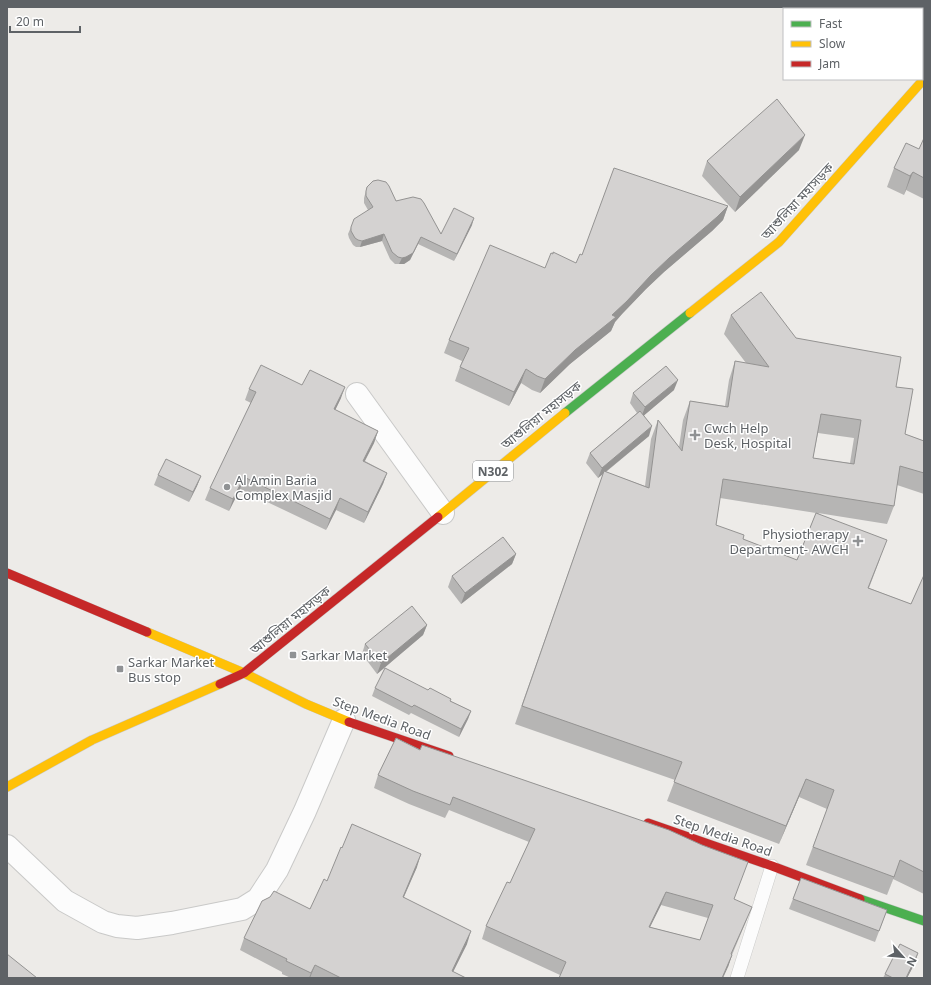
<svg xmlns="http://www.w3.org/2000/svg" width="931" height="985" viewBox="0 0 931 985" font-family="'Noto Sans','Noto Sans Bengali',sans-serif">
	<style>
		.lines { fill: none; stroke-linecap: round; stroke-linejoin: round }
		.lane-casing { stroke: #c9c9c8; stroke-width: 14 }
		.street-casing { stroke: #c9c9c8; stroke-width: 24 }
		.fast-casing { stroke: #c7c8c7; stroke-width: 10 }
		.slow-casing { stroke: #c7c8c7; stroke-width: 10 }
		.jam-casing { stroke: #c7c8c7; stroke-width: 10 }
		.lane { stroke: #fcfcfc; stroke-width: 13 }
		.street { stroke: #fcfcfc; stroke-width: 22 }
		.fast { stroke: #4caf50; stroke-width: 9 }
		.slow { stroke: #ffc107; stroke-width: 9 }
		.jam { stroke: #c62828; stroke-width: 9 }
		.wall { fill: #b6b5b4; fill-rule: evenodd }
		.shaded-wall { fill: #949392 }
		.building { fill: #d4d2d1; stroke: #949392; fill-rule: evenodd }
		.poi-dot { fill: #909294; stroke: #fff; stroke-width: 1.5 }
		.labels { text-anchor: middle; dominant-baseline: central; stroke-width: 3; stroke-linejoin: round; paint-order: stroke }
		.shield { fill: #fff; stroke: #8e9194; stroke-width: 1 }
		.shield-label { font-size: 12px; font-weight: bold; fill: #5e6266 }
		.street-label { font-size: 13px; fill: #5e6266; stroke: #fff }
		.poi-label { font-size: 13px; fill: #5e6266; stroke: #fff; text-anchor: start }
	</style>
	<rect width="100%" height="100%" fill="#edebe8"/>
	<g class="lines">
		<defs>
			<path id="lane" d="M737,978L772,866"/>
			<g id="street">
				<path d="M357,394L443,513"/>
				<path d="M7,846L65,901L103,922L117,926L137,928L172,923L242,909L258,899L277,870L305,811L344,720"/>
			</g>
			<g id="fast">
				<path d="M565,413L690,313"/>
				<path d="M860,899L924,921"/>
			</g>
			<g id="slow">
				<path d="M690,313L779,242L924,79"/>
				<path d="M438,517L565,413"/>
				<path d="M147,632L244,673L306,704L349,722"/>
				<path d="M7,787L92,740L220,684"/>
			</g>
			<g id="jam">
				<path d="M7,573L147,632"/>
				<path d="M220,684L244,673L438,517"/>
				<path d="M349,722L449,756"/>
				<path d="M648,823L772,866L860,899"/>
			</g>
		</defs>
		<!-- lane casing -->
		<use href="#lane" class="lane-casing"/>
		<!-- street casing -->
		<use href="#street" class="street-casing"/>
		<!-- fast casing -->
		<use href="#fast" class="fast-casing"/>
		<!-- slow casing -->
		<use href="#slow" class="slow-casing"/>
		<!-- jam casing -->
		<use href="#jam" class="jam-casing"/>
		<!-- lane -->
		<use href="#lane" class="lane"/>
		<!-- street -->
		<use href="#street" class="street"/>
		<!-- fast -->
		<use href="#fast" class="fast"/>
		<!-- slow -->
		<use href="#slow" class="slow"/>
		<!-- jam -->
		<use href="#jam" class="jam"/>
	</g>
	<!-- wall -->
	<g class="wall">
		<path d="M788,7H848L847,9H793Z"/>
		<path d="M924,138V199L906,190L904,195L887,187L894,168L919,149Z"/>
		<path d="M799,150L735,212L702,176L707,161Z"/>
		<path d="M367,187L396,201L441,234L472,225L454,261L418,244L410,260L404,264H395L390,259L382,241L360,247H356L353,245L349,238L348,234L351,227L368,210L364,203V198Z"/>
		<path d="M728,206L723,220L712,231L664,272L646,289L622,314L615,322L611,331L570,364L540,393L532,390L521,383L509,406L455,381L462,361L444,353L449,340L545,268L576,263L582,255Z"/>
		<path d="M731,315L796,338L896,387L905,434L924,441V494L897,485L894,506L887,524L818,513L880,559L869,588L911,604L924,575V894L893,879L887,895L806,865L827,809L799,797L779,844L667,801L675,780L515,724L603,474L598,478L586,463L590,453L637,413L630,403L633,393L674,390L644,415L649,436L606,472L645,486L651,439L658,420L679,447L683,420L690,401L725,406L729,380L735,361L746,363L724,334ZM818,433L854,438L850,463L813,458ZM720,498L816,513L797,560L743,539L716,525Z"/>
		<path d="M302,385L341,398L335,410L378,431L374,443L365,461L387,473L383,484L364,523L336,510L326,530L240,489L229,511L205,500L210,488L251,403L245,400L249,389Z"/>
		<path d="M158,475L201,476L197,486L189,502L154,485Z"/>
		<path d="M516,554L512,564L461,604L448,587L452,576Z"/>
		<path d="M427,625L423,635L377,674L362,654L365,644Z"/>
		<path d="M375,688L428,690L471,711L468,719L459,737L411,713L409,715L372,696Z"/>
		<path d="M396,738L734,899L747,919L732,955L728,967L560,975L482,939L486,926L510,883L529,842L449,810L445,818L409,804L374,788L378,775ZM661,905L708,918L700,940L650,927Z"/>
		<path d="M417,867L404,897L467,944L453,972L466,978H291L282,974V972L240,950L244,938L310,909L327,881Z"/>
		<path d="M801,878L887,910L875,942L789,909Z"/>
		<path d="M915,963L907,978H883L885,974Z"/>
	</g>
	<!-- shaded-wall -->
	<g class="shaded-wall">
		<path d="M805,135L799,150L735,212L740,197Z"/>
		<path d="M913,172L906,190L904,195L910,176Z"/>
		<path d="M728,206L723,220L712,231L664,272L646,289L622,314L615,322L611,331L570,364L540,393L545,379L612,315L651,275L669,258Z"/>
		<path d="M474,218L472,225L454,261L457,254Z"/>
		<path d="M384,234L382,241L360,247L362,241Z"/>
		<path d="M421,237L418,244L410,260L404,264H399L402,258Z"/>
		<path d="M526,369L521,383L509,406L514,392Z"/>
		<path d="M678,380L674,390L641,418L645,407Z"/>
		<path d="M345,387L341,398L330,421L334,409Z"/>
		<path d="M652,426L649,436L598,478L602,468Z"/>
		<path d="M378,431L374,443L359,472L363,461Z"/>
		<path d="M387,473L383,484L364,523L368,512Z"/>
		<path d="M201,476L197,486L189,502L193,492Z"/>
		<path d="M244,477L240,489L229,511L233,499Z"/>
		<path d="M340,498L336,510L326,530L330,519Z"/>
		<path d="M516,554L512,564L461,604L465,593Z"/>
		<path d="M427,625L423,635L377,674L381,663Z"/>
		<path d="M471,711L468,719L459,737L461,729Z"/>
		<path d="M806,779L799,797L779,844L786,826Z"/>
		<path d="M421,854L417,867L398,910L403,897Z"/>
		<path d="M900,860L893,879L887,895L894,877Z"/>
		<path d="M666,892L661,905L644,939L649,927Z"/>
		<path d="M752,907L747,919L730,959L732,955L728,967L723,978H722Z"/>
		<path d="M471,931L467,944L450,978L452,971Z"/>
		<path d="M918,953L915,963L907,978H906Z"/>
		<path d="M315,965L310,978H309L311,973Z"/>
	</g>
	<!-- building -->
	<g class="building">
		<path d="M828,7H847L846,9H833Z"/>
		<path d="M777,99L805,135L740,197L707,161Z"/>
		<path d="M924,138V178L913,172L910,176L894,168L906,143L919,149Z"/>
		<path d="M614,168L728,206L717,217L669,258L651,275L627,301L612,315L616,317L575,350L545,379L537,376L526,369L514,392L460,367L469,348L449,340L490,245L545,268L551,253L553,254V252L576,263L580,254L582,255Z"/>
		<path d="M378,180L386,182L389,186L396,201L413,197L421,199L424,203L441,234L454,208L474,218L457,254L421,237L413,253L406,257L402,258L398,257L392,252L384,234L362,241L358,240L355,238L351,231V227L354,219L373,207L366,196V191L367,187L373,181Z"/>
		<path d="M761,292L796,338L901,357L896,387L913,389L905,434L924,441V473L900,466L894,506L723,479L716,525L744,535L743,539L797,560L816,513L887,540L868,588L911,604L924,575V872L900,860L894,877L813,847L834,790L806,779L786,826L674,782L682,762L522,706L604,471L649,488L658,420L682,451L690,401L728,407L735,361L769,367L731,315ZM821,414L861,420L854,464L813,458Z"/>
		<path d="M261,365L302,385L310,370L345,387L334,409L378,431L363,461L387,473L368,512L340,498L330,519L244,477L233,499L210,488L256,392L249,389Z"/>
		<path d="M666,366L678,380L645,407L633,393Z"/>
		<path d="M640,411L652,426L602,468L590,453Z"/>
		<path d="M166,459L201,476L193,492L158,475Z"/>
		<path d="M503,537L516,554L465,593L452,576Z"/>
		<path d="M412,606L427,625L381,663L365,644Z"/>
		<path d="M385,668L428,690L430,688L451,699L450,701L471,711L461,729L414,705L412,707L375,688Z"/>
		<path d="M396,738L420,750L422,745L669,830L702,845L748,862L734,899L752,907L731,954L732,955L722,978H559L566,962L486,926L507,882L510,883L535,829L453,797L450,805L413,791L378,775ZM666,892L713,905L700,940L649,927Z"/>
		<path d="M352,824L421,854L403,897L471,931L452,971L466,978H341L315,965L311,973L286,961L287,959L244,938L262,901L270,897L274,891L310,909L324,879L327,881L341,847L342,848Z"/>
		<path d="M801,878L887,910L879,931L793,899Z"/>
		<path d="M900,944L918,953L906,978H893L885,974Z"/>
		<path d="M7,954L37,978H7Z"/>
	</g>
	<!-- markers -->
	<g class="poi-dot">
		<path d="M693 429h4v4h4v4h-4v4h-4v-4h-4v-4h4z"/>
		<circle cx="227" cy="487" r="4"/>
		<path d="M856 535h4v4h4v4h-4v4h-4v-4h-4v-4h4z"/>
		<rect x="289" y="651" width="8" height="8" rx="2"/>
		<rect x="116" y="665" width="8" height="8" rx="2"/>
	</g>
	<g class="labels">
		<!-- shield labels -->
		<rect class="shield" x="473" y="461" width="40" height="20" rx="3"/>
		<g class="shield-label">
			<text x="493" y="471">N302</text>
		</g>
		<!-- street labels -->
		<g class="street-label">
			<text transform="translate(797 201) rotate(-47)">আশুলিয়া মহাসড়ক</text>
			<text transform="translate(541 415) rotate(-39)">আশুলিয়া মহাসড়ক</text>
			<text transform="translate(290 620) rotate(-39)">আশুলিয়া মহাসড়ক</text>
			<text transform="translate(382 718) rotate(20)">Step Media Road</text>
			<text transform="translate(723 835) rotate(19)">Step Media Road</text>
		</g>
		<!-- poi labels -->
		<g class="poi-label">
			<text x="704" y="428">Cwch Help<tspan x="704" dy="15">Desk, Hospital</tspan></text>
			<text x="235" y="480">Al Amin Baria<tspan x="235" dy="15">Complex Masjid</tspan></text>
			<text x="849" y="534" text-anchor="end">Physiotherapy<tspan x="849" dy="15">Department- AWCH</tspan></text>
			<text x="301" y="655">Sarkar Market</text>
			<text x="128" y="662">Sarkar Market<tspan x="128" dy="15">Bus stop</tspan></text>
		</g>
	</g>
	<!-- border -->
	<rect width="931" height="985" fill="none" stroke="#5e6266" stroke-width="16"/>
	<!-- legend -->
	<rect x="783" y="8" width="140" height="72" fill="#ffffff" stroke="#bfc0c2"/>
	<rect x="791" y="21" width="20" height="6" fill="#4caf50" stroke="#bfc0c2"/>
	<text x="819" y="28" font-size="12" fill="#5e6266">Fast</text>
	<rect x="791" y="41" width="20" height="6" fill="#ffc107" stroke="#bfc0c2"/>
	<text x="819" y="48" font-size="12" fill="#5e6266">Slow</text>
	<rect x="791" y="61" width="20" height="6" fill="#c62828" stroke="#bfc0c2"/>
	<text x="819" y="68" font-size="12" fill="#5e6266">Jam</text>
	<!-- north arrow -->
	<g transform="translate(903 957) rotate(117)" stroke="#ffffff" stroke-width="3" paint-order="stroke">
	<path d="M0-3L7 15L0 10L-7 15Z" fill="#5e6266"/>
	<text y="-6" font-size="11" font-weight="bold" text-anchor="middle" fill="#5e6266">N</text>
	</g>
	<!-- scale -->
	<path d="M10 26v6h70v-6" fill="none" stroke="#5e6266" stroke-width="2"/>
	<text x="16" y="26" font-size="12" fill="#5e6266" stroke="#ffffff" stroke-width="3" paint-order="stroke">20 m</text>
</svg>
